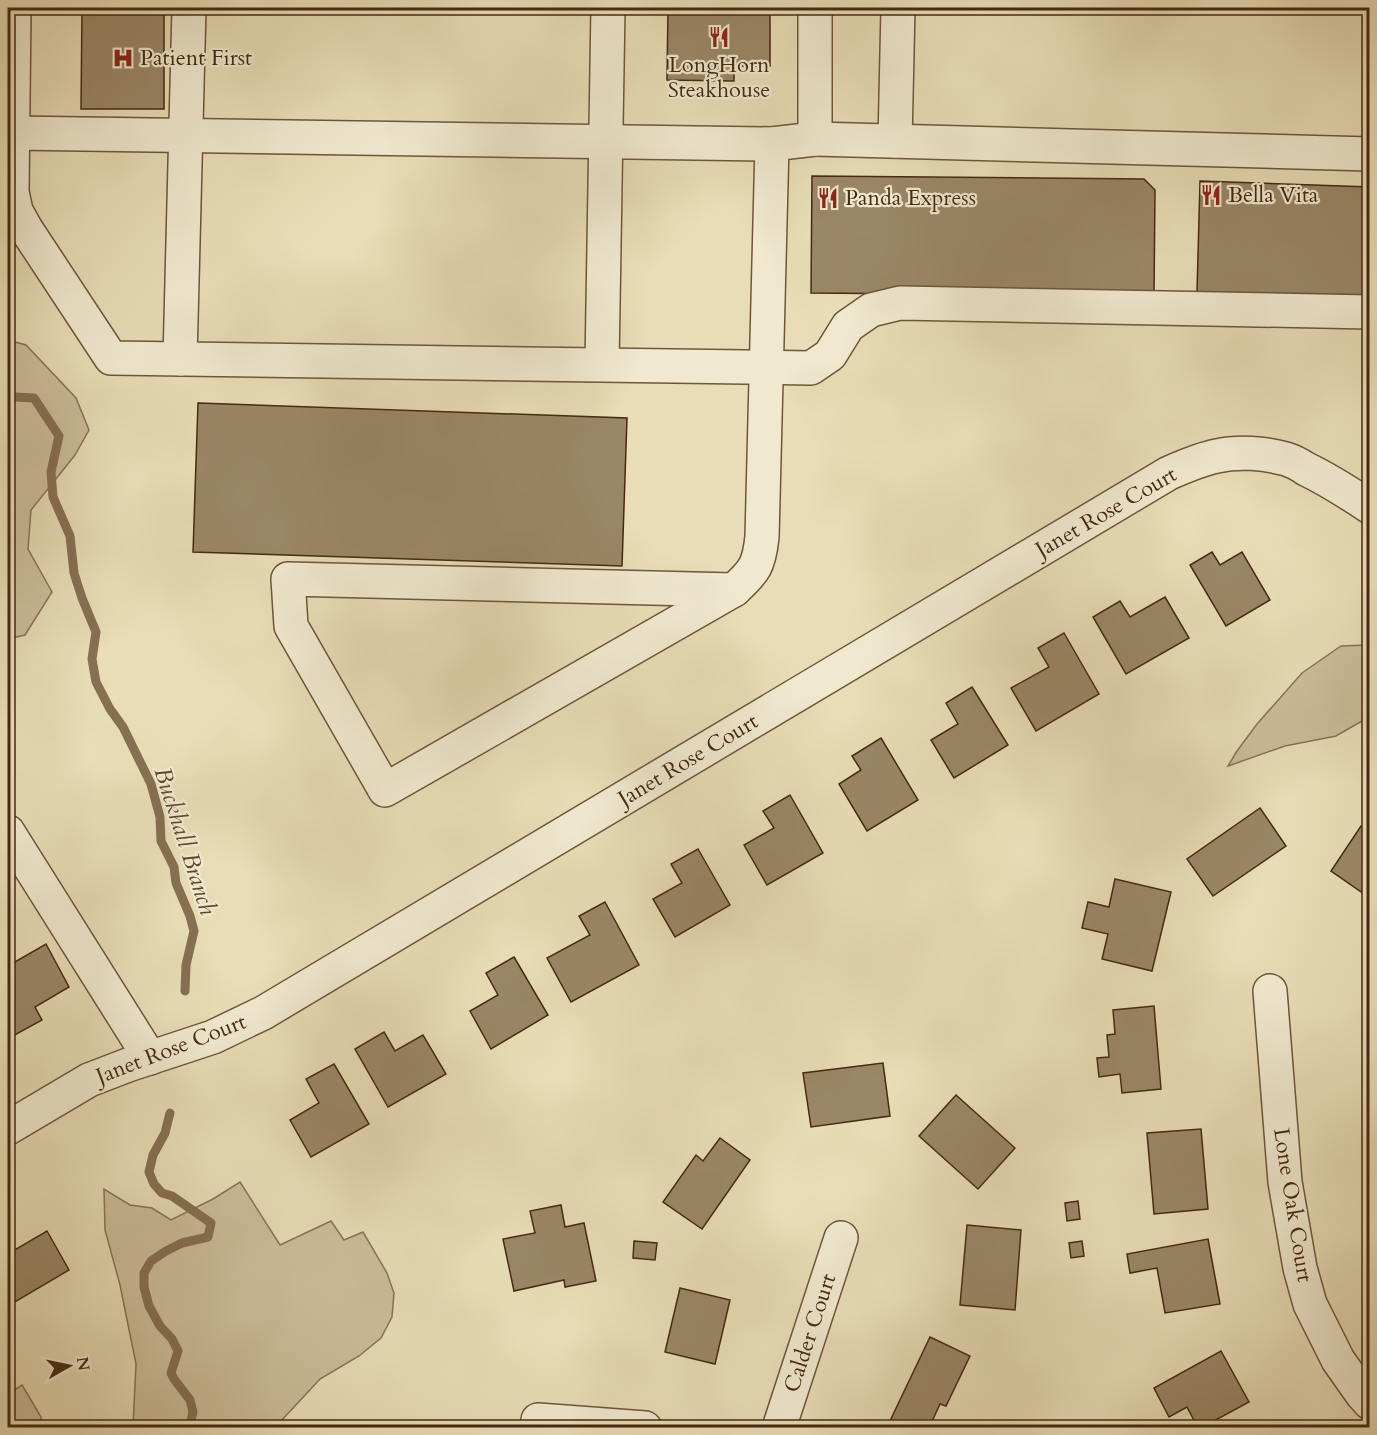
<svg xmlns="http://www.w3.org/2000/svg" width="1377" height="1435" viewBox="0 0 1377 1435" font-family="Cardo,serif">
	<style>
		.green { fill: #ccbe9a; stroke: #887456; stroke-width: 1.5 }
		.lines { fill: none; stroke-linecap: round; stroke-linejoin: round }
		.stream { stroke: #867052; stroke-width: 9 }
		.building { fill: #9a8767; stroke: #452911; stroke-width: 1.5 }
		.minor-casing { stroke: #6e563a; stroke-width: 36 }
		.minor { stroke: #f0e9d0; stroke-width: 33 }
		.labels { text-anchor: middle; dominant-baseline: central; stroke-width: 4.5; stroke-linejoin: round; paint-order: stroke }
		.poi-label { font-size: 22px; fill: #452911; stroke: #f0e9d0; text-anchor: start }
		.street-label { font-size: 22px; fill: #452911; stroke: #f0e9d0 }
		.water-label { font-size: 24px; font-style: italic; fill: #60472c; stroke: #f0e9d0 }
	</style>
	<rect width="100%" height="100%" fill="#e8ddb6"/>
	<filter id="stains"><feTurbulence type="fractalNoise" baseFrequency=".00333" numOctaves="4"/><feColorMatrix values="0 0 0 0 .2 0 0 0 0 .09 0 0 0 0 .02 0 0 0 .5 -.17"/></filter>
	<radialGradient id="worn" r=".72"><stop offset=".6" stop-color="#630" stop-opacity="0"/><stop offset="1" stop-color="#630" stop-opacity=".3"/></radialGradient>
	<!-- green -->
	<g class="green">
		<path d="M8,340L26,345L76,398L89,430L75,455L31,510L28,549L52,592L25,635L8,639Z"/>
		<path d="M1369,643V717L1336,736L1285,746L1228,766L1237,751L1257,724L1302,673L1341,646L1367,645Z"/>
		<path d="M240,1182L280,1245L331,1221L344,1240L363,1232L387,1273L394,1293L392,1317L381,1338L359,1356L320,1379L281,1421L277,1427H133L136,1364L120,1285L105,1230L104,1189L130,1205L152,1208L171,1220L213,1199Z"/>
		<path d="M22,1385L41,1417V1427H8V1394Z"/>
	</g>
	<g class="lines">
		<!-- stream -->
		<g class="stream">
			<path d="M8,392L15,397L34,398L59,436L51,472L53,497L70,536L74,573L82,598L96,632L92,659L96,682L110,709L123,727L151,784L160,817L161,841L174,867L176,883L190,916L194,931L186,965L185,991"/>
			<path d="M170,1113L165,1133L153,1155L149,1172L154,1184L162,1193L172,1196L211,1223L208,1237L182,1243L166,1251L151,1261L144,1273V1287L149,1306L160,1326L172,1339L178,1351L171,1373L174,1379L190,1400L193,1412L189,1428"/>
		</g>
	</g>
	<!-- building -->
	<g class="building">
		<path d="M82,8H164V109H81Z"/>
		<path d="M668,8H770V66H734V81L667,80Z"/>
		<path d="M812,176L1144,179L1155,190L1154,296L811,293Z"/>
		<path d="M1200,181L1370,187V298L1197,292Z"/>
		<path d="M198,403L627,418L622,566L193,552Z"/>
		<path d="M1212,552L1220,565L1242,552L1270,600L1226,626L1190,565Z"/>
		<path d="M1165,597L1189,638L1126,674L1093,617L1120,601L1130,617Z"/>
		<path d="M1064,633L1099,694L1036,731L1011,688L1049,667L1038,648Z"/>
		<path d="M972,687L1008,745L954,778L931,740L958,724L946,703Z"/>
		<path d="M881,738L918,800L867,831L839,784L861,770L852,756Z"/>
		<path d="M790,795L823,853L767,885L744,845L774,828L763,811Z"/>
		<path d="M1260,808L1286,846L1213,896L1187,859Z"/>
		<path d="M1361,826L1370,832V898L1331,871Z"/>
		<path d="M698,849L730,905L675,937L653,899L682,883L671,864Z"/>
		<path d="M1115,879L1171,892L1152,971L1102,959L1108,934L1082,928L1088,902L1109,907Z"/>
		<path d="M605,902L639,965L571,1002L547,958L590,935L579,916Z"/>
		<path d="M46,944L69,987L35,1007L42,1020L11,1037L8,1031V966Z"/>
		<path d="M514,957L548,1015L491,1049L470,1011L498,995L486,973Z"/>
		<path d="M1154,1006L1161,1089L1122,1093L1120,1074L1099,1077L1097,1058L1109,1057L1107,1035L1115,1034L1113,1010Z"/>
		<path d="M384,1032L395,1051L423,1035L446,1074L388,1107L355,1049Z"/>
		<path d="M883,1063L890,1116L811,1127L803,1073Z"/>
		<path d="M334,1064L369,1124L311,1157L290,1120L319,1103L306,1079Z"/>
		<path d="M956,1095L1015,1148L978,1189L919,1136Z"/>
		<path d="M1201,1129L1208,1209L1154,1214L1147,1133Z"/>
		<path d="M720,1138L750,1160L702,1229L663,1202L696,1155L703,1161Z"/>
		<path d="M1078,1201L1080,1219L1067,1221L1065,1203Z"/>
		<path d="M561,1205L565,1227L584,1223L596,1281L565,1287L564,1280L514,1291L503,1239L535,1233L530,1211Z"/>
		<path d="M967,1225L1021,1230L1015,1310L960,1305Z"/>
		<path d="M47,1231L69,1270L8,1306V1252V1254Z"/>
		<path d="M1208,1239L1220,1304L1165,1313L1157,1268L1130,1273L1127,1254Z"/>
		<path d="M634,1241L657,1243L655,1260L633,1258Z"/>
		<path d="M1082,1241L1084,1256L1071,1258L1069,1243Z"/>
		<path d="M680,1288L730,1300L715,1364L665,1352Z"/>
		<path d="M930,1337L970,1356L946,1406L940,1404L929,1428H903L890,1421Z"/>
		<path d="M1221,1351L1249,1402L1201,1428H1198L1187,1407L1169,1417L1154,1388Z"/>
	</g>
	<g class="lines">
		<defs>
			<g id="minor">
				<path d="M14,8L12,192L16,211L26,229L111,358L811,368L830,355L848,326L871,310L900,303L1370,312"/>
				<path d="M13,133L772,144L815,139V8"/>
				<path d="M815,139L1370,154"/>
				<path d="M895,141L898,8"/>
				<path d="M180,359L189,8"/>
				<path d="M602,364L608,8"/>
				<path d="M288,579L734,590L385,790L291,626Z"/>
				<path d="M734,590C755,571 759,565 762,537L772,144"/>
				<path d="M8,832L150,1058"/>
				<path d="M1270,991L1285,1182L1300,1268L1310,1304L1338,1360L1362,1394L1370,1403"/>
				<path d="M8,1128L89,1080L128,1065L213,1037L263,1013L1169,473C1185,466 1201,459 1217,456C1238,451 1265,453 1286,459C1293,461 1300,465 1306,469C1329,480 1349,493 1370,507"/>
				<path d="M538,1420L645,1428"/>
				<path d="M779,1428L841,1238"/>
			</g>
		</defs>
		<!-- minor casing -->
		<use href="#minor" class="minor-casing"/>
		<!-- minor -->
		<use href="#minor" class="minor"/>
	</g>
	<!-- icons -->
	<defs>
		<symbol id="restaurant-bare" viewBox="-9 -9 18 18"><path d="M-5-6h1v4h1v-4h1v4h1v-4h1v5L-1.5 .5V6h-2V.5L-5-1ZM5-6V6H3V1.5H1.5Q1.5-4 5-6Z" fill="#8f2418" stroke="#f0e9d0" stroke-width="2.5" paint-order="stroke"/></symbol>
		<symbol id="hospital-bare" viewBox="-9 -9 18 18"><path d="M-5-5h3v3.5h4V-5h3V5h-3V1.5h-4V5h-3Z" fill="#8f2418" stroke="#f0e9d0" stroke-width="2.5" paint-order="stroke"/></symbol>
	</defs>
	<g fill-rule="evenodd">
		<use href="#restaurant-bare" x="704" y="22" width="30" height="30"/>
		<use href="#hospital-bare" x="108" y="43" width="30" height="30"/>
		<use href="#restaurant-bare" x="1196" y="180" width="30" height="30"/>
		<use href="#restaurant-bare" x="813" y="183" width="30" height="30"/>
	</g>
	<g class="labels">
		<!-- poi labels -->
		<g class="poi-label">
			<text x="140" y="58">Patient First</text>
			<text x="719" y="65" text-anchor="middle">LongHorn<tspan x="719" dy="25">Steakhouse</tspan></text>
			<text x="1228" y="195">Bella Vita</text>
			<text x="845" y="198">Panda Express</text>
		</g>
		<!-- street labels -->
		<g class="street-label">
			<text transform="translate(1106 512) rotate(-30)">Janet Rose Court</text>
			<text transform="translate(688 760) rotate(-31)">Janet Rose Court</text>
			<text transform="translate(171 1049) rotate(-21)">Janet Rose Court</text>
			<text transform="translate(1293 1205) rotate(81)">Lone Oak Court</text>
			<text transform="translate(810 1333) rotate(-72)">Calder Court</text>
		</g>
		<!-- water labels -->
		<g class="water-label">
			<text transform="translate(185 841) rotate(72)">Buckhall Branch</text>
		</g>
	</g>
	<!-- margin -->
	<rect width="1377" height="1435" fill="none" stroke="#e8ddb6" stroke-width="30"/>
	<rect x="9" y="9" width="1359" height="1417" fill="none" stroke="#452911" stroke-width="3"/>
	<rect x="15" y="15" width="1347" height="1405" fill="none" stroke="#452911" stroke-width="1.5"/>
	<!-- north arrow -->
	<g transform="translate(69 1366) rotate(81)" stroke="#f0e9d0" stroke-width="4.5" paint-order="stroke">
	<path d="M0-4.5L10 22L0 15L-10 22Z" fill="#452911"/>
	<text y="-9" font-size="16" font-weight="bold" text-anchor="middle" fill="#452911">N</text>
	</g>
	<rect width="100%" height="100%" filter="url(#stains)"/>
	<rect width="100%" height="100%" fill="url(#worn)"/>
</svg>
